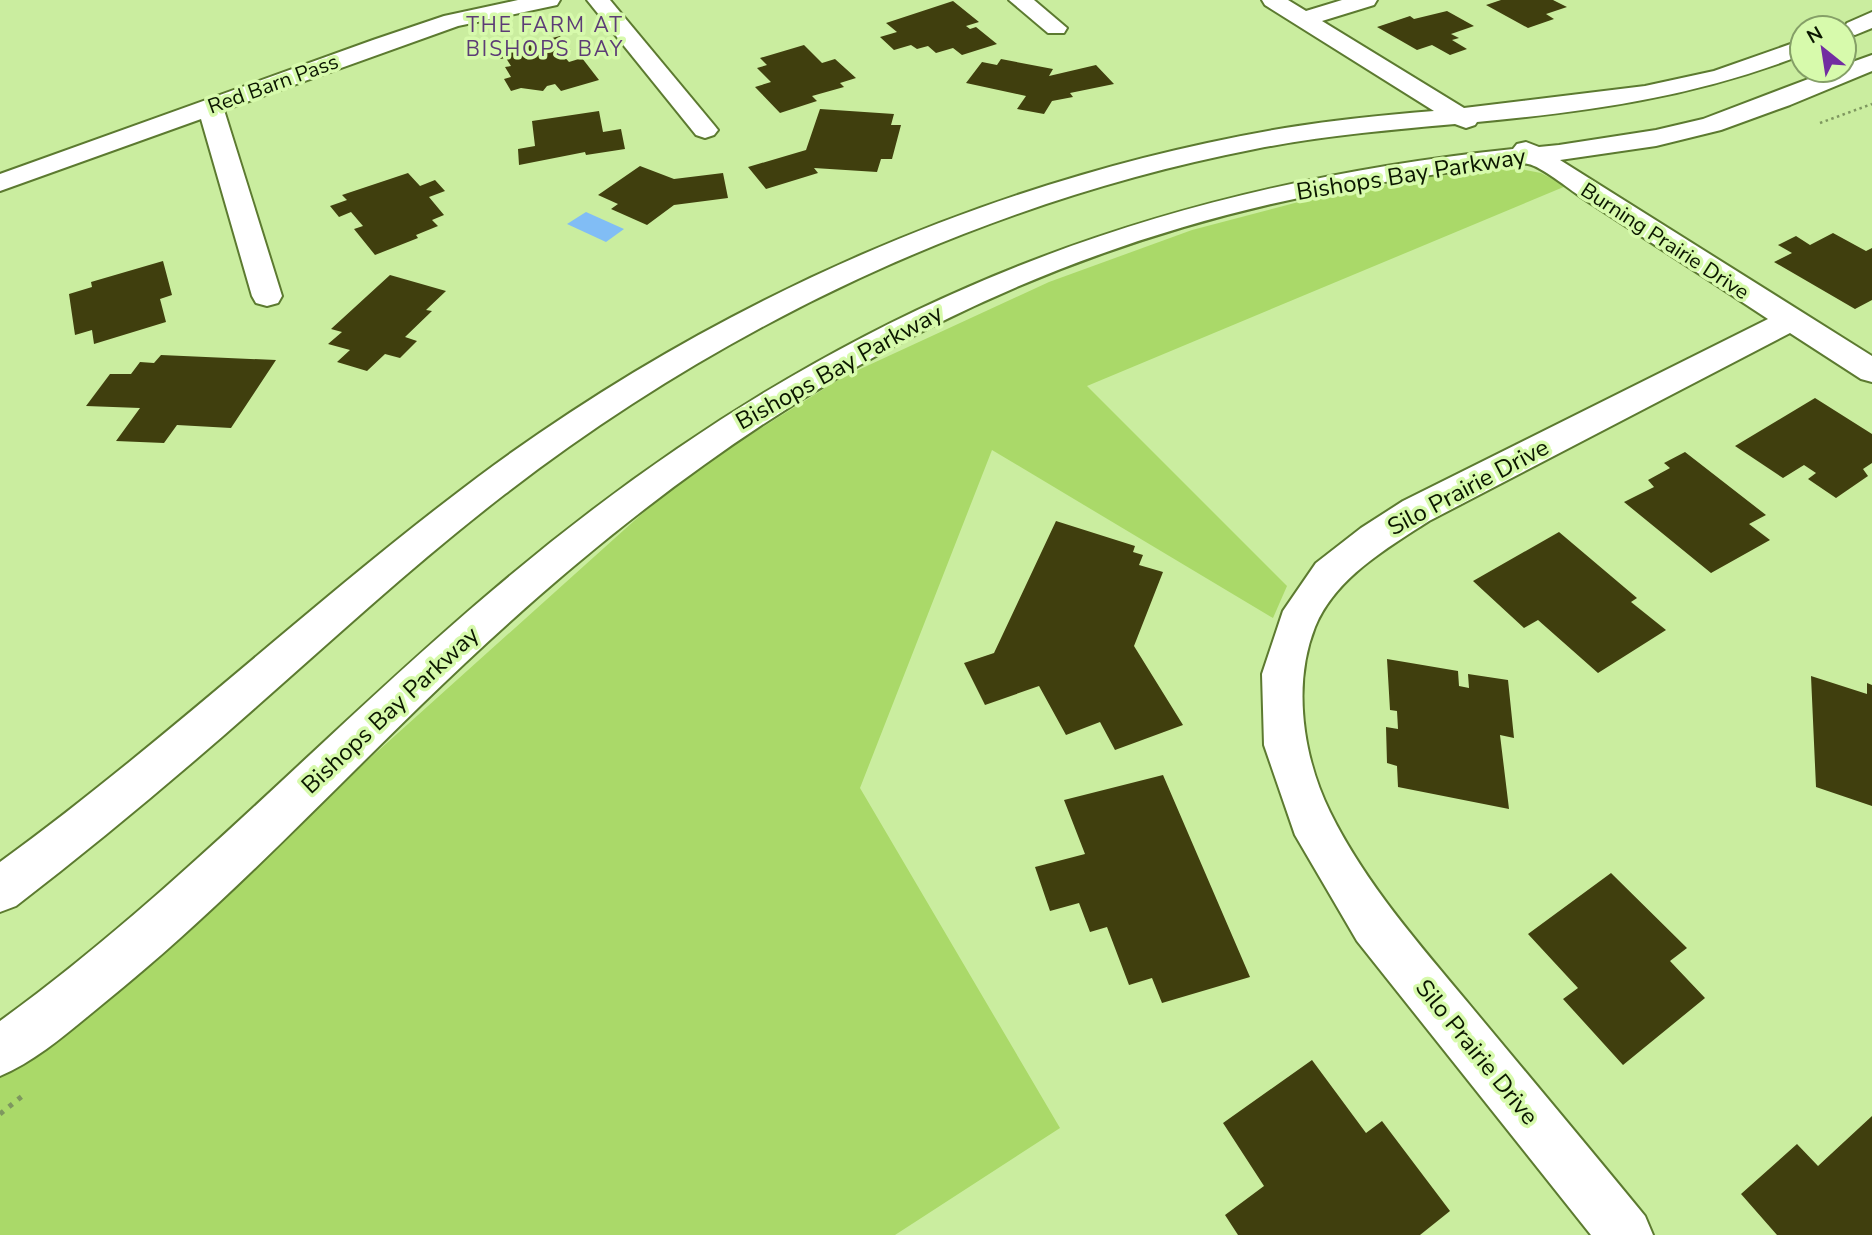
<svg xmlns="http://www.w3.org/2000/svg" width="1872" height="1235" viewBox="0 0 1872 1235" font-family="'Nunito Sans',sans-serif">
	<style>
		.green { fill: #aad969 }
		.water { fill: #81bdf5 }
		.building { fill: #403f0e }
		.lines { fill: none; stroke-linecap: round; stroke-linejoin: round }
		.minor-casing { stroke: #5c7a30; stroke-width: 4 }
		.secondary-casing { stroke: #5c7a30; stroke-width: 4 }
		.path-far1 { stroke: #7e975f; stroke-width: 2.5; stroke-dasharray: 2.5 3.5; stroke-linecap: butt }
		.path { stroke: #7e975f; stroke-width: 5; stroke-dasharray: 4.5 7; stroke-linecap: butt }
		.minor { fill: #fff; fill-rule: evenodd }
		.secondary { fill: #fff; fill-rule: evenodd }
		.labels { text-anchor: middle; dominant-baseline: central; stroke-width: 7; stroke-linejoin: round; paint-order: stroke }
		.far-neighbourhood-label { font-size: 21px; letter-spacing: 2px; fill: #5c3c76; stroke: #d7faac }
		.far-street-label { font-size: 21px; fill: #0b1700; stroke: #d7faac }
		.street-label { font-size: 24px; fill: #0b1700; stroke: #d7faac }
	</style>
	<rect width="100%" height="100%" fill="#caed9f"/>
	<!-- green -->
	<path class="green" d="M1515,168L1541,173L1566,186L1087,386L1287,586L1273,618L992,450L860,788L1060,1128L895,1235H0V1067L151,955L684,476L843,377L1049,282L1192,230L1325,195L1429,177Z"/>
	<!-- water -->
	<path class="water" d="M586,212L624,229L606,242L567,224Z"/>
	<!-- building -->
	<g class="building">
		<path d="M1501,0H1553L1567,7L1546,14L1554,19L1528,28L1486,5Z"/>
		<path d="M953,1L979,22L966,26L970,29L976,27L997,44L962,55L953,48L936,53L928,46L917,49L911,45L894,50L880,37L897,32L886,23Z"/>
		<path d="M1447,11L1474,26L1451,34L1459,38L1452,40L1467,49L1450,55L1432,45L1417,50L1377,27L1410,16L1414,19Z"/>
		<path d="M560,36L571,50L561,53L569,62L582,58L599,80L561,91L555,84L547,86L543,91L521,88L511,91L504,79L511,77L505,67L511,66L506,58L500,59L495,53Z"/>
		<path d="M804,45L822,63L835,59L856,78L840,83L844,87L812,96L817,101L780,113L755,87L771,82L757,68L767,65L760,58Z"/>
		<path d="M1001,59L1053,69L1049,76L1096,65L1114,84L1070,93L1073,97L1052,101L1044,114L1017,109L1026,96L966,83L982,62L997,65Z"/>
		<path d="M820,109L894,114L891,125H901L892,159H881L877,172L814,168L818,173L766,189L748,167L806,150Z"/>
		<path d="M599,111L603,132L621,129L625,149L586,155L585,152L519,165L518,149L535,146L532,121Z"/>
		<path d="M640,166L674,179L723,173L728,198L674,205L647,225L611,209L618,204L598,195Z"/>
		<path d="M408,173L420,186L435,180L445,191L429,197L444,215L432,220L438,226L416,235L418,238L375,255L354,229L363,226L351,212L339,217L330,206L347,200L342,195Z"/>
		<path d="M1833,233L1866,251L1872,248V300L1855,309L1774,262L1792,253L1778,245L1796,236L1810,245Z"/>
		<path d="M163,261L172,295L160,299L166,322L94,344L92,330L75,335L69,294L92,287L91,282Z"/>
		<path d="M390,275L446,291L426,310L432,311L405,337L417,341L400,358L385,354L367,371L337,362L350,350L328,344L342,332L331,329Z"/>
		<path d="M161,355L276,360L231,428L177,425L164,443L116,441L140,408L86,406L110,374H131L140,362L154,363Z"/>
		<path d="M1815,398L1872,434V463L1863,469L1868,476L1836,498L1808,479L1816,473L1804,465L1783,478L1735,446Z"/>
		<path d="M1685,452L1766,515L1749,524L1770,540L1711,573L1624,502L1654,487L1648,480L1670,468L1664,463Z"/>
		<path d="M1056,521L1135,546L1133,552L1143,555L1139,565L1163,572L1134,646L1183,725L1115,750L1100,722L1066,735L1039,686L985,705L964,663L994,653Z"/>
		<path d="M1559,532L1637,598L1631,602L1666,630L1598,673L1538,620L1524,628L1473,581Z"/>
		<path d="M1387,659L1458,671L1459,686L1469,688L1468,674L1508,680L1514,738L1500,735L1509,809L1398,787L1397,766L1387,763L1386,727L1398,729L1397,711L1390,710Z"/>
		<path d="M1811,676L1867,694V683L1872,685V806L1816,787Z"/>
		<path d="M1163,775L1250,977L1162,1003L1152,978L1129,985L1107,927L1090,932L1079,903L1050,911L1035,867L1085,854L1064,800Z"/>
		<path d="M1611,873L1687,948L1670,961L1705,998L1623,1065L1563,999L1578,988L1528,934Z"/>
		<path d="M1312,1060L1366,1133L1382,1121L1450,1211L1420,1235H1238L1225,1215L1264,1186L1223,1123Z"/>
		<path d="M1872,1116V1235H1777L1741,1194L1797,1144L1818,1166Z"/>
	</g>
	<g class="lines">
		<defs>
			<g id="minor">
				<path d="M518,0H560L557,5L458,26L224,110L282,296L278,303L267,306L256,303L252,296L201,119L0,191V174L373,40L444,16Z"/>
				<path d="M587,0H610L714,125L718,130L714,135L705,138L696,135Z"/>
				<path d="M1009,0H1034L1067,28L1064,33H1048Z"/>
				<path d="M1262,0H1288L1306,11L1342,0H1377L1374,5L1322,21L1464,108L1645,86L1714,71L1802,40V55C1693,97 1593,111 1477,122L1475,125L1466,128L1455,124C1388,130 1321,136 1255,149C983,202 724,325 505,494C418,561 338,635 256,707C178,776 99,842 16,906L0,912V862C165,742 314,600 478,477C714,301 995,177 1285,128C1334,120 1384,115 1434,111L1265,5Z"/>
				<path d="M1872,55V71L1790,105L1721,130L1656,146L1560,160L1872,356V382L1861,379L1790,333L1429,521C1386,549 1335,578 1315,627C1292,685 1303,757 1330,812C1365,883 1419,944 1469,1004C1528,1075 1587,1145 1645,1216L1653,1235H1591L1357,941L1295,835L1264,745L1262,674L1283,611L1316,563L1361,528L1403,501L1768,319C1706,278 1644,238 1581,197C1569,189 1541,166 1528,164C1516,161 1498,167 1486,168C1440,173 1394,180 1349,188C972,256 691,442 420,706C316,807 217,912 104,1003C72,1029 38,1060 0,1076V1021C178,892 326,731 493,590C801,328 1111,191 1513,149L1517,144L1526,142L1539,147L1559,145L1656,130L1703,119L1832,70H1844V65Z"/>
			</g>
			<path id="secondary" d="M1872,12V28L1855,35L1847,33L1844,28L1847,23Z"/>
		</defs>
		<!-- minor casing -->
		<use href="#minor" class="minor-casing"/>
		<!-- secondary casing -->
		<use href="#secondary" class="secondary-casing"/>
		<!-- path-far1 -->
		<path class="path-far1" d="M1820,123L1872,104"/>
		<!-- path -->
		<path class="path" d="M0,1114L26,1093"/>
		<!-- minor -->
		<use href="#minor" class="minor"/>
		<!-- secondary -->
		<use href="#secondary" class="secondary"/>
	</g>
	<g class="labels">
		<!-- far-neighbourhood labels -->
		<g class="far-neighbourhood-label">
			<text x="545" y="25">THE FARM AT<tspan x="545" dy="24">BISHOPS BAY</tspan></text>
		</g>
		<!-- far-street labels -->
		<g class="far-street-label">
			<text transform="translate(273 84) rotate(-20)">Red Barn Pass</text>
			<text transform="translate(1665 241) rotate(33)">Burning Prairie Drive</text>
		</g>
		<!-- street labels -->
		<g class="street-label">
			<text transform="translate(1411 174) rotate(-9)">Bishops Bay Parkway</text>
			<text transform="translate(839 367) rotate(-29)">Bishops Bay Parkway</text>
			<text transform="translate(1468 487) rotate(-28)">Silo Prairie Drive</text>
			<text transform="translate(390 710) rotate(-43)">Bishops Bay Parkway</text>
			<text transform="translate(1477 1052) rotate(51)">Silo Prairie Drive</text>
		</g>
	</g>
	<!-- north arrow -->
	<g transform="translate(1823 49) rotate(330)"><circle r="33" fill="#d7faac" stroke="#859f67" stroke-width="2"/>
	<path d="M0-5L12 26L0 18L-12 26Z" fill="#722da1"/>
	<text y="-10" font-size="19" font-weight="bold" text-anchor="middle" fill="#0b1700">N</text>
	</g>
</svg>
